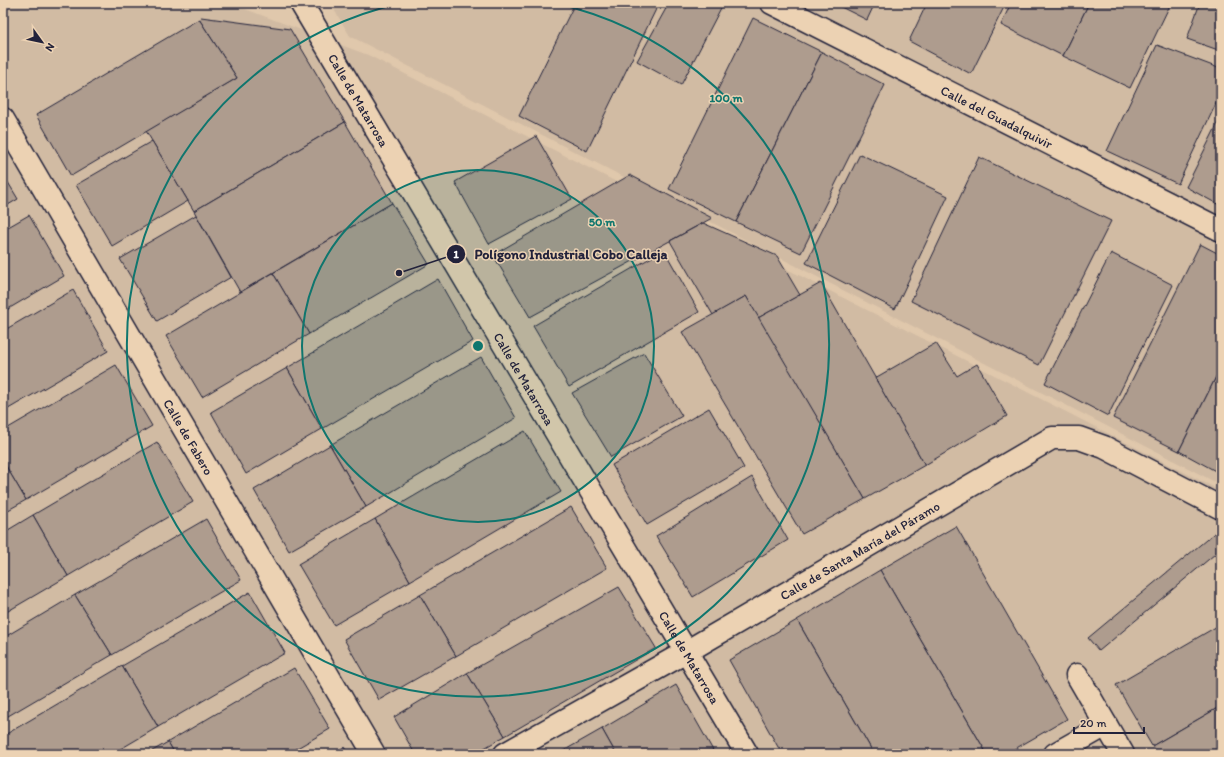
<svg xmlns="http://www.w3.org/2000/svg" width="1224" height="757" viewBox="0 0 1224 757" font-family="Itim,sans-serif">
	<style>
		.built { fill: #d1bba3 }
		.building { fill: #ae9c8e; stroke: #22223b }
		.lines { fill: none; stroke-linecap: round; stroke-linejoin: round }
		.minor-casing { stroke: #22223b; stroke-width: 25 }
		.minor { stroke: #ecd2b3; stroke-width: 22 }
		.ring { fill: none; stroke: #0f766e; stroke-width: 2 }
		.labels { text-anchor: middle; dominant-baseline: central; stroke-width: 3; stroke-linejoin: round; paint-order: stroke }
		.street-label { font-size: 13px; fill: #22223b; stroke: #ecd2b3 }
		.centre { fill: #0f766e; stroke: #ecd2b3; stroke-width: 2 }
		.ring-label { font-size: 12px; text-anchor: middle; font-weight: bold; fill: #0f766e; stroke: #ecd2b3; stroke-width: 3; stroke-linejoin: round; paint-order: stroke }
		.leader { fill: none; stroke: #22223b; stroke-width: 1.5 }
		.callout-dot { fill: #22223b; stroke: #ecd2b3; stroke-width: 1.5 }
		.mark-label { font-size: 12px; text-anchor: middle; font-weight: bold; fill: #fff }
		.callout-label { font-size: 14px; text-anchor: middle; font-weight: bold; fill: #22223b; stroke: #ecd2b3; stroke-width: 3; stroke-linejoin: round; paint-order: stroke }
	</style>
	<rect width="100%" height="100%" fill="#e0c8ac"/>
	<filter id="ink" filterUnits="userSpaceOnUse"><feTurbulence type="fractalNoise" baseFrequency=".025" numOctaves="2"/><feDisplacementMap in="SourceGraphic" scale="8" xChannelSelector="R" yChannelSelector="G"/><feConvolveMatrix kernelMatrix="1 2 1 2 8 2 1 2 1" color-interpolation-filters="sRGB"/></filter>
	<g filter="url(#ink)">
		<!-- built -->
		<g class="built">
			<path d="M3,3H229L368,55L1221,491V754H3Z"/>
			<path d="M330,3H1221V485L350,36Z"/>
		</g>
		<!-- building -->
		<g class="building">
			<path d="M575,3H659L587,151L519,116Z"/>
			<path d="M669,3L723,4L681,85L637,61Z"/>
			<path d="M833,3H875L867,20Z"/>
			<path d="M927,3H1006L971,74L909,41Z"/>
			<path d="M1011,3H1089L1063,56L1001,25Z"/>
			<path d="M1089,3H1171L1130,88L1063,56Z"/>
			<path d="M1200,3H1221V51L1187,39Z"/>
			<path d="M201,17L290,29L345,122L194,211L146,131L237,78L199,19Z"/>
			<path d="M753,18L822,52L736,222L669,189Z"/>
			<path d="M199,19L237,78L71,176L36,115Z"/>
			<path d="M1157,45L1221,69V93L1178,184L1107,151Z"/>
			<path d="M822,52L885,85L801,253L736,222Z"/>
			<path d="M1221,117V206L1186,187Z"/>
			<path d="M345,122L392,203L240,292L194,211Z"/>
			<path d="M536,136L572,199L489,244L455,182Z"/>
			<path d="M152,141L188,201L112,246L76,185Z"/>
			<path d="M860,154L948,196L895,309L806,263Z"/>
			<path d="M979,157L1111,221L1039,365L911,301Z"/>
			<path d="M3,174L18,199L3,208Z"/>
			<path d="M630,175L712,218L530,317L493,255Z"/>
			<path d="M392,203L429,264L309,334L273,273Z"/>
			<path d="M29,215L64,276L3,312V230Z"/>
			<path d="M196,215L231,277L157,321L120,259Z"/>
			<path d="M703,223L777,256L800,295L758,318L746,296L713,315L670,241Z"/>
			<path d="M1200,244L1221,255V367L1179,451L1113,418Z"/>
			<path d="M664,250L699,312L569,387L533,326Z"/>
			<path d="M1111,253L1173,285L1108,416L1045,383Z"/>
			<path d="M273,273L309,334L202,397L166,336Z"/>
			<path d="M438,279L473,341L322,429L287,368Z"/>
			<path d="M821,283L925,465L865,499L758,318Z"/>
			<path d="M73,290L108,351L3,412V331Z"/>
			<path d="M746,296L865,499L802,534L682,332Z"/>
			<path d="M936,343L957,376L977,364L1007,416L925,465L875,378Z"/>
			<path d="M644,353L682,416L611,457L572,393Z"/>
			<path d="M481,357L516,418L366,507L330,445Z"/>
			<path d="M116,365L152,426L26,500L3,461V431Z"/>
			<path d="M1221,367V474L1179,451Z"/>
			<path d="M287,368L322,429L246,474L211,412Z"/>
			<path d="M709,408L744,468L647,525L612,465Z"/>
			<path d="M525,431L561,492L410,581L375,519Z"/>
			<path d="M157,442L193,502L68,576L33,515Z"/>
			<path d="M330,445L366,507L289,551L254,490Z"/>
			<path d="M3,461L26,500L3,513Z"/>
			<path d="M752,477L788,540L693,597L656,536Z"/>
			<path d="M571,507L607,568L456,656L420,595Z"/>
			<path d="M33,515L68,576L3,614V533Z"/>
			<path d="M206,519L241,580L112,655L75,595Z"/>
			<path d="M375,519L410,581L334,625L298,564Z"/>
			<path d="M956,526L1067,719L1006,754H987L880,570Z"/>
			<path d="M1218,530H1221V549L1099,651L1088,638Z"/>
			<path d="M880,570L987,754H874L797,620Z"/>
			<path d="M619,587L656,648L505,736L467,673Z"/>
			<path d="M250,592L285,653L158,727L122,666Z"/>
			<path d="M75,595L112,655L3,719V638Z"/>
			<path d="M420,595L456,656L379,700L344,639Z"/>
			<path d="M797,620L874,754H782L729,660Z"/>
			<path d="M1221,624V706L1152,746L1116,685Z"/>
			<path d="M122,666L158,727L112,754H11L3,740V736Z"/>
			<path d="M294,668L330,729L287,754H175L168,742Z"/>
			<path d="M467,673L505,736L474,754H415L394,717Z"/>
			<path d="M676,685L715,754H616L602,729Z"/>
			<path d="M1221,706V754H1157L1152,746Z"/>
			<path d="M602,729L616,754H558Z"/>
			<path d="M168,742L175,754H147Z"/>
			<path d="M344,747L348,754H332Z"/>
		</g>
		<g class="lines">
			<defs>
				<g id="minor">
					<path id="s1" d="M301,3L747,754"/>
					<path id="s2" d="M772,3L1221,230"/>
					<path id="s3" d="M3,119L374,754"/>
					<path d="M1077,675L1123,754"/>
					<path id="s4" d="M505,754L686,652L1052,438H1079L1104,447L1221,508"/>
					<path d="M1055,754L1106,725"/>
				</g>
			</defs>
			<!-- minor casing -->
			<use href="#minor" class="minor-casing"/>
			<!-- minor -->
			<use href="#minor" class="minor"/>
		</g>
	</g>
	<!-- distance rings -->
	<circle cx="478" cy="346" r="176" fill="#0f766e" fill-opacity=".12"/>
	<g class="ring">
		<circle cx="478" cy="346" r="176"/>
		<path d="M554 3A351 351 0 1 1 402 3"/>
	</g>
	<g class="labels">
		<!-- street labels -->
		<g class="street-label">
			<text stroke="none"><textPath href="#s1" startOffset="113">Calle de Matarrosa</textPath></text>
			<text stroke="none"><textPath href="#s2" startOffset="252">Calle del Guadalquivir</textPath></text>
			<text stroke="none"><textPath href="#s1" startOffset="437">Calle de Matarrosa</textPath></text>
			<text stroke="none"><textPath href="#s3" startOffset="368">Calle de Fabero</textPath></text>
			<text stroke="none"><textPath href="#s4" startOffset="409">Calle de Santa María del Páramo</textPath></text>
			<text stroke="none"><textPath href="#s1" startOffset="761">Calle de Matarrosa</textPath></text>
		</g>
	</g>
	<circle cx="478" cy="346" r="6" class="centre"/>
	<g class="ring-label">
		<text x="726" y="102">100 m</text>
		<text x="602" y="226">50 m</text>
	</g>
	<!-- callouts -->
	<path class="leader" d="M399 273L456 254"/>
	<g class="callout-dot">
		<circle cx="399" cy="273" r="4"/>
		<circle cx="456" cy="254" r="10"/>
	</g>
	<g class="mark-label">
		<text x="456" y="258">1</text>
	</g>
	<g class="callout-label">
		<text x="571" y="259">Polígono Industrial Cobo Calleja</text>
	</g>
	<!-- margin -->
	<rect width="1224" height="757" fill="none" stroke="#ecd2b3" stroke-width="16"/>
	<rect x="8" y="8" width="1208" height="741" fill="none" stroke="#22223b" stroke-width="1.5" filter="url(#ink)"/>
	<!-- north arrow -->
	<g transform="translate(42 42) rotate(123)" stroke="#ecd2b3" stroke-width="3" paint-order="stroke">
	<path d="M0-3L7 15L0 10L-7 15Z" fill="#22223b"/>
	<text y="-6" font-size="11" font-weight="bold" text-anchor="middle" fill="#22223b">N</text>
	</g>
	<!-- scale -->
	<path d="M1074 727v6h70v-6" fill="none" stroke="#22223b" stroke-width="2"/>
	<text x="1080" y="727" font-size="12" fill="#22223b" stroke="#ecd2b3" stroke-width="3" paint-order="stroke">20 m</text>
</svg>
